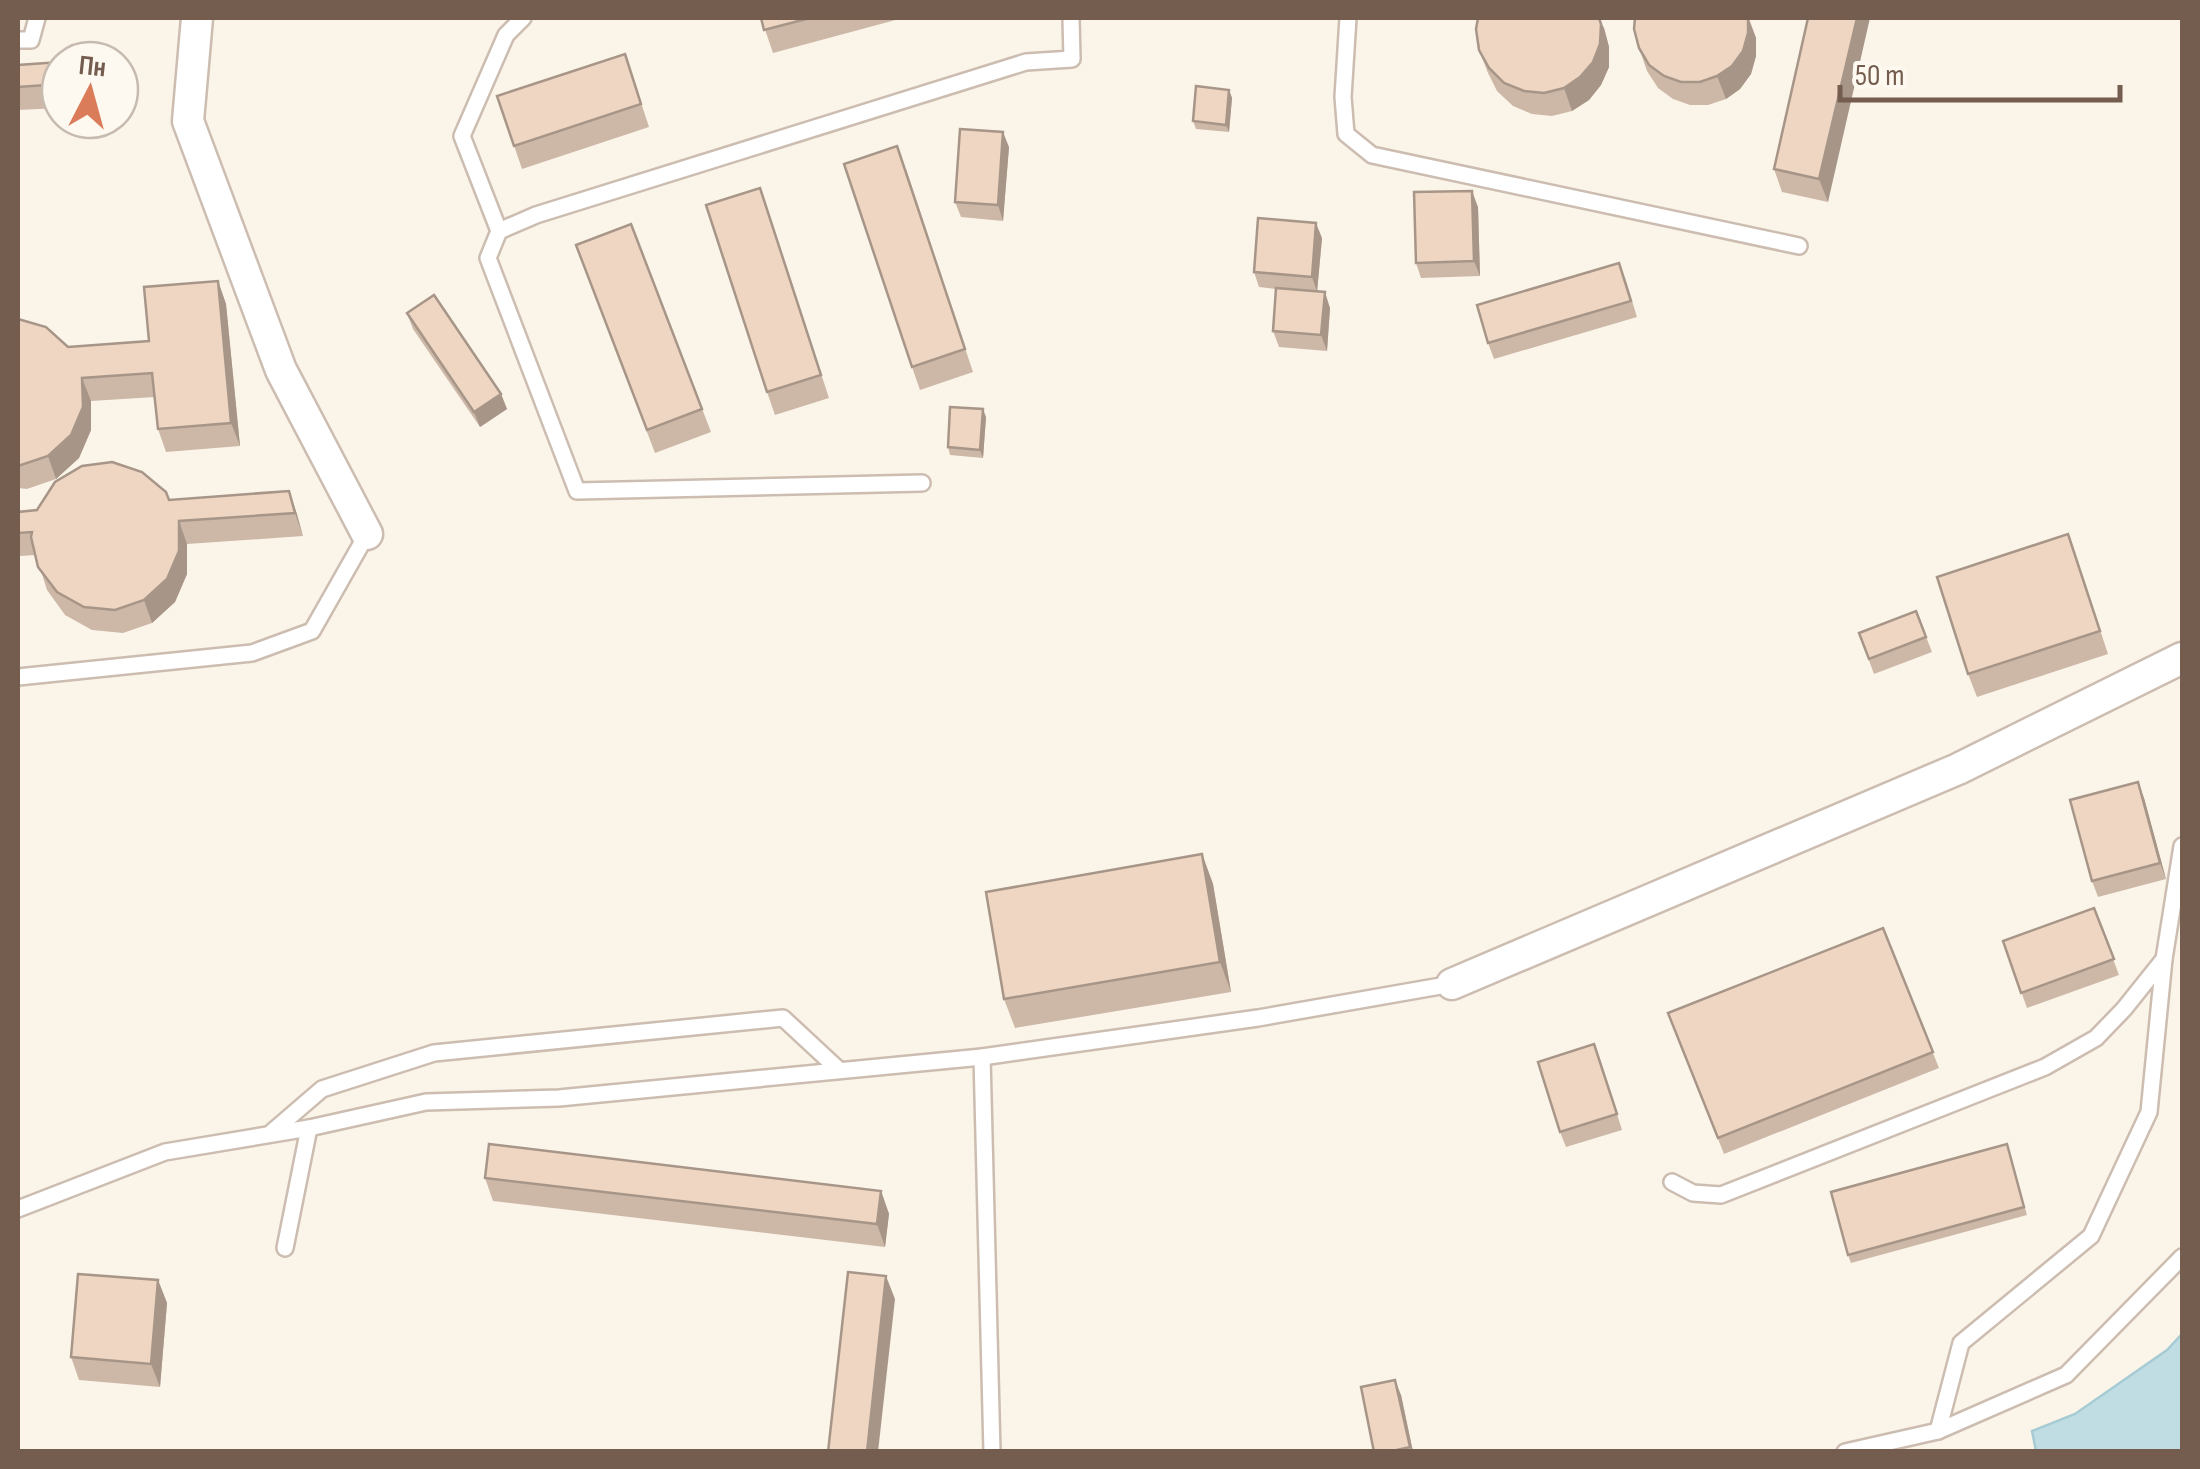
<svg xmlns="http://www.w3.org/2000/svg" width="2200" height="1469" viewBox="0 0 2200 1469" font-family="'Sofia Sans Condensed',sans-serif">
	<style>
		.water { fill: #bfdde3; stroke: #a6cbd4; stroke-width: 2.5 }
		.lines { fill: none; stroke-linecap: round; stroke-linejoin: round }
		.service-casing { stroke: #ccbdb0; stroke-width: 20 }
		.minor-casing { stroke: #ccbdb0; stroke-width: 35 }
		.service { stroke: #fff; stroke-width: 15 }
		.minor { stroke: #fff; stroke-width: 30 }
		.wall { fill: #cdb8a8 }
		.shaded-wall { fill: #a79688 }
		.building { fill: #eed6c3; stroke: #a79688; stroke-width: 2.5 }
	</style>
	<rect width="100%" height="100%" fill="#fbf5e9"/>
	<!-- water -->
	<path class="water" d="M2182,1334V1451H2036L2032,1431L2075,1414L2167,1350Z"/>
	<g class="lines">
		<defs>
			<g id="service">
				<path d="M1348,18L1343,97L1346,134L1372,155L1799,246"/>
				<path d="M18,40H31L37,18"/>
				<path d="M499,231L462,136L506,35L523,18"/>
				<path d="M922,483L577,491L488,258L499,231L536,215L1026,62L1072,59L1071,18"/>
				<path d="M18,677L252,653L312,631L367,534"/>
				<path d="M982,1057L992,1452"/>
				<path d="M272,1132L322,1089L434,1053L783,1018L839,1070"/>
				<path d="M1672,1182L1693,1193L1721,1195L2045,1067L2096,1038L2124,1009L2164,959"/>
				<path d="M18,1209L165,1152L309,1128L426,1102L559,1098L982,1057L1258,1018L1452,984"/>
				<path d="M285,1248L309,1128"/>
				<path d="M1938,1431L1961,1343L2091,1236L2149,1112L2164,959L2182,846"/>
				<path d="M1845,1452L1938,1431L2066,1375L2182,1257"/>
			</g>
			<g id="minor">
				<path d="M197,18L188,121L281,370L367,534"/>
				<path d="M1452,984L1958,769L2182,658"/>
			</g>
		</defs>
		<!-- service casing -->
		<use href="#service" class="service-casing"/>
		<!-- minor casing -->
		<use href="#minor" class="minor-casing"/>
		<!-- service -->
		<use href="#service" class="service"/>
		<!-- minor -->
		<use href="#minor" class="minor"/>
	</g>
	<!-- wall -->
	<g class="wall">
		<path d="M761,18H903L773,53Z"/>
		<path d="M1635,18H1749L1756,38V56L1751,74L1740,89L1726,99L1708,105H1690L1673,99L1658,88L1647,71L1639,48Z"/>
		<path d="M1808,18L1828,202L1782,192L1774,169Z"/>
		<path d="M1604,28L1609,47V67L1601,85L1589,100L1572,111L1552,116L1532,114L1513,106L1497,91L1488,73L1479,50Z"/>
		<path d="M625,54L649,127L522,169L497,96Z"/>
		<path d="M60,62V108L18,110V65Z"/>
		<path d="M1229,90L1232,98L1229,132L1196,129L1193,121Z"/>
		<path d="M1009,147L1003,221L961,217L955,202Z"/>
		<path d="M906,169L973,372L920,390L912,367Z"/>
		<path d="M1478,207L1480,276L1421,278L1416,263Z"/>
		<path d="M768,211L829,398L775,415L767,392Z"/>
		<path d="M631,224L711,432L655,453L576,245Z"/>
		<path d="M1322,238L1317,292L1330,308L1327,351L1279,347L1273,331L1276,289L1259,287L1254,272Z"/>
		<path d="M1625,278L1637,317L1494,359L1488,343Z"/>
		<path d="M218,281L226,304L240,446L166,452L158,429L155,397L91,401V430L79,458L56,479L27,489L18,488V319L68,347L149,341Z"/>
		<path d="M407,313L501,394L507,409L480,427L413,329Z"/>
		<path d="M986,417L983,458L950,455L948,447Z"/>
		<path d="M289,491L303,536L187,544V574L175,602L152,623L123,633L92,630L65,615L47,590L36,555L20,556V584L18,591V512Z"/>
		<path d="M2076,557L2108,654L1977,697L1968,674Z"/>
		<path d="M1916,611L1932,652L1874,674L1859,633Z"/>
		<path d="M2144,798L2166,879L2098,897L2092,881Z"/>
		<path d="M1202,854L1213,884L1231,992L1015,1028L1004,999Z"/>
		<path d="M2094,908L2119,975L2027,1008L2003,941Z"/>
		<path d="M1883,928L1939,1068L1724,1154L1668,1013Z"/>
		<path d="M1600,1060L1622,1130L1566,1147L1560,1132Z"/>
		<path d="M2007,1144L2027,1215L1851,1263L1848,1255Z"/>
		<path d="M485,1178L881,1191L889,1214L885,1247L493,1201Z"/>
		<path d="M158,1280L167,1303L160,1387L79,1380L71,1357Z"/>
		<path d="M1401,1395L1413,1452H1374Z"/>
	</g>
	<!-- shaded-wall -->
	<g class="shaded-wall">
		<path d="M1599,18L1604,28L1609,47V67L1601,85L1589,100L1572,111L1564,88Z"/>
		<path d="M1748,18L1756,38V56L1751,74L1740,89L1726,99L1717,76Z"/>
		<path d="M1857,18H1870L1828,202L1819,179Z"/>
		<path d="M1229,90L1232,98L1229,132L1226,125Z"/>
		<path d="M1003,132L1009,147L1003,221L998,205Z"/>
		<path d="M1472,191L1478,207L1480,276L1474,261Z"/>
		<path d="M1316,223L1322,238L1317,292L1312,277Z"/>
		<path d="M218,281L226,304L240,446L231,423Z"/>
		<path d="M1325,292L1330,308L1327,351L1321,335Z"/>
		<path d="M82,378L91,401V430L79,458L56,479L48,456Z"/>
		<path d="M501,394L507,409L480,427L474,412Z"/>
		<path d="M983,409L986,417L983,458L980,450Z"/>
		<path d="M289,491L297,514L303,536L295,513Z"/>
		<path d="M179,521L187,544V574L175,602L152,623L144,600Z"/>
		<path d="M18,549L20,556V584L18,591Z"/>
		<path d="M2138,782L2144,798L2166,879L2160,863Z"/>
		<path d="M1202,854L1213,884L1231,992L1220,962Z"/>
		<path d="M881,1191L889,1214L885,1247L877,1224Z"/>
		<path d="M886,1276L895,1299L878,1452H867Z"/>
		<path d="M158,1280L167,1303L160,1387L151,1364Z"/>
		<path d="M1395,1380L1401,1395L1413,1452H1412L1410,1447Z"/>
	</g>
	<!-- building -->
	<g class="building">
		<path d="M761,18H810L764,30Z"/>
		<path d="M1478,18H1599L1601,24L1600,44L1593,62L1580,77L1564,88L1544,93L1524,91L1504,83L1489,68L1479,50L1476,29Z"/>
		<path d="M1635,18H1748V33L1743,51L1732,66L1717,76L1700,82H1681L1664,76L1649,65L1639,48L1634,29Z"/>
		<path d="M1808,18H1857L1819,179L1774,169Z"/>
		<path d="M625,54L641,104L514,146L497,96Z"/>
		<path d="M60,62V84L18,87V65Z"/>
		<path d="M1196,86L1229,90L1226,125L1193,121Z"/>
		<path d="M960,129L1003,132L998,205L955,202Z"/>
		<path d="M897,146L965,349L912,367L844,164Z"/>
		<path d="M760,188L821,375L767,392L706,205Z"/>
		<path d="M1472,191L1474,261L1416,263L1414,192Z"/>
		<path d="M1258,218L1316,223L1312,277L1254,272Z"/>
		<path d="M631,224L702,409L647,430L576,245Z"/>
		<path d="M1619,263L1631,301L1488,343L1477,305Z"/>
		<path d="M218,281L231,423L158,429L152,373L82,378L83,407L71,435L48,456L18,466V319L46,327L68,347L149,341L144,287Z"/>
		<path d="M1276,288L1325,292L1321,335L1273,331Z"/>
		<path d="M434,295L501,394L474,412L407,313Z"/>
		<path d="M950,407L983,409L980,450L948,447Z"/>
		<path d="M112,462L142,472L166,492L169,500L289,491L295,513L179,521V551L167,579L144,600L115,610L84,607L57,592L38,567L31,537L32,532L18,533V512L37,510L55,482L82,466Z"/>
		<path d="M2068,534L2100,631L1968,674L1937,577Z"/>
		<path d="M1916,611L1926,637L1869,659L1859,633Z"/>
		<path d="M2138,782L2160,863L2092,881L2070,800Z"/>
		<path d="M1202,854L1220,962L1004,999L986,892Z"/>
		<path d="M2094,908L2114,959L2021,993L2003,941Z"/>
		<path d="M1883,928L1933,1052L1718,1138L1668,1013Z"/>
		<path d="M1594,1044L1617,1114L1560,1132L1538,1062Z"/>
		<path d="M489,1144L881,1191L877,1224L485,1178Z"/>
		<path d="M2007,1144L2024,1207L1848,1255L1831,1192Z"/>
		<path d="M848,1272L886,1276L867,1452H828Z"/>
		<path d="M78,1274L158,1280L151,1364L71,1357Z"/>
		<path d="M1395,1380L1410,1447L1388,1452H1374L1361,1387Z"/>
	</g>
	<!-- border -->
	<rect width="2200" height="1469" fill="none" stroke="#745d4f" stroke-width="40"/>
	<!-- north arrow -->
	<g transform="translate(90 90) rotate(6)"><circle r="48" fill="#fef9f0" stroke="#c7bbb0" stroke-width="2.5"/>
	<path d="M0-8L18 38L0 25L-18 38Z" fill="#da7b59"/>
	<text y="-15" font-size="28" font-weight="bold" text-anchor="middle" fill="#745d4f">Пн</text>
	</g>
	<!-- scale -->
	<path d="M1840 85v15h280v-15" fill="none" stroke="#745d4f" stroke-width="5"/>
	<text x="1855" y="85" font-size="30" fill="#745d4f" stroke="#fef9f0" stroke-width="8" paint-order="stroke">50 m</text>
</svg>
